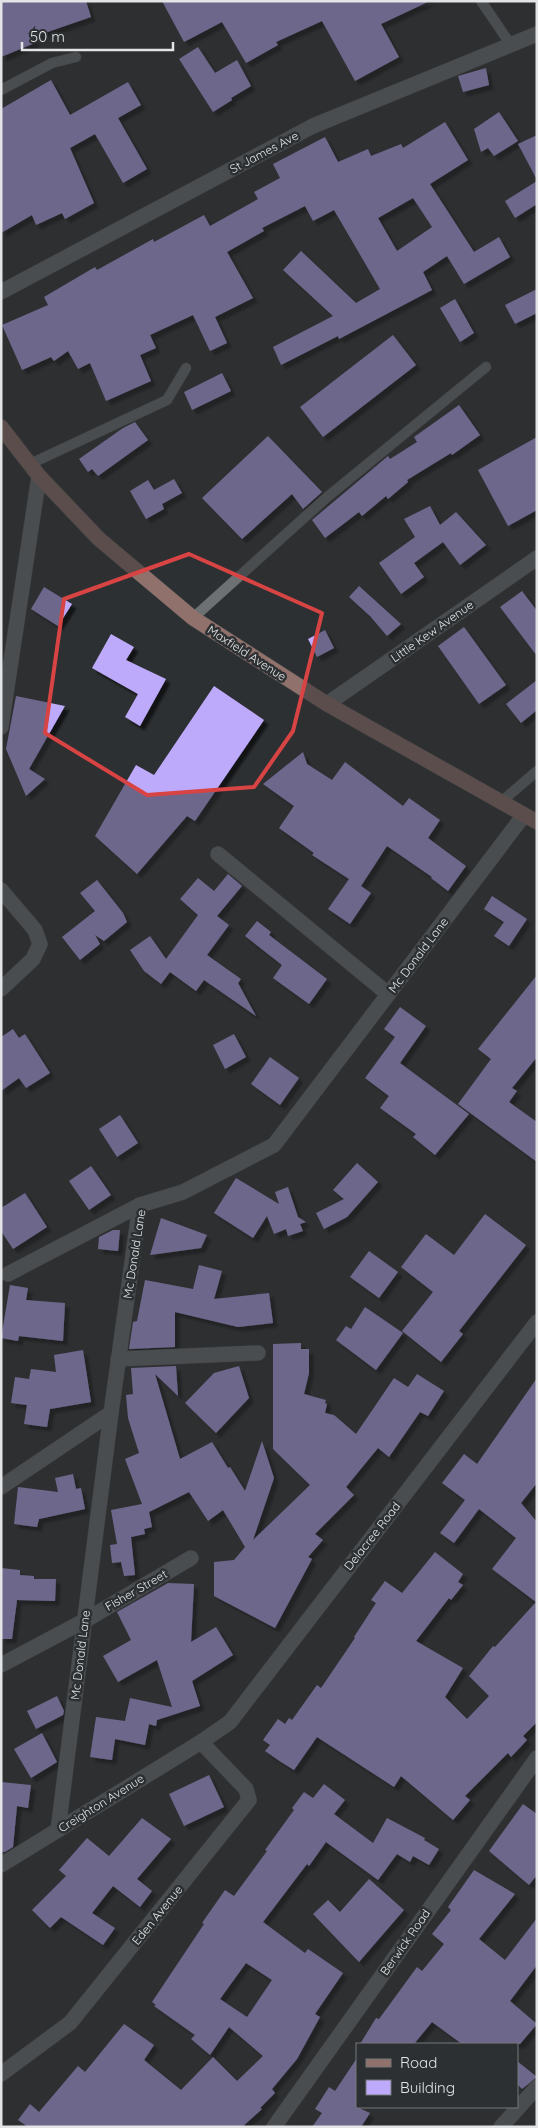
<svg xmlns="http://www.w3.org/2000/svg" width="538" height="2128" viewBox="0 0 538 2128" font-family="Quicksand,sans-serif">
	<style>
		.building { fill: #bdaafb; fill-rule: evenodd; filter: url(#shadow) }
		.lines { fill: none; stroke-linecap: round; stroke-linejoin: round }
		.lane-casing { stroke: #4b4d4f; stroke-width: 11 }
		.street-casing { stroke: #4b4d4f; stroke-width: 16 }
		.secondary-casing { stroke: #4b4d4f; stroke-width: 16 }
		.lane { stroke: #6e7173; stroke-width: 10 }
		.street { stroke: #6e7173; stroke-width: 15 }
		.secondary { stroke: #91716c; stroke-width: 15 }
		.marked { fill: none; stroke: #d84444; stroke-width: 4; stroke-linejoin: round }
		.labels { text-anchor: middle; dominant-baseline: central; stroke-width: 5; stroke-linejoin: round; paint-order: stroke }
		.street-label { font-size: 12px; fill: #e2e4e5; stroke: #2d3032 }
	</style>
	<defs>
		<filter id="shadow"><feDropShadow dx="4.5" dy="4.5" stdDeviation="1" flood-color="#0009"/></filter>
	</defs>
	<rect width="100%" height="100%" fill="#2d3032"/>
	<!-- building -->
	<g class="building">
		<path d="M1,1H86L91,17L33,37L35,43L1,57Z"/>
		<path d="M162,1H430L381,24L399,57L355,81L322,21L276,42L278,45L246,63L222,22L184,42Z"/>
		<path d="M198,47L215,73L237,60L251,86L231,98L232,100L213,112L179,59Z"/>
		<path d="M486,68L489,85L463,92L458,76Z"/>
		<path d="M51,80L70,115L128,82L141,105L118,118L147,169L123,183L95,134L70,148L94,203L65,219L62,213L36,225L32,215L1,233V109Z"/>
		<path d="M499,112L518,141L494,156L488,148L481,152L474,129Z"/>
		<path d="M445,122L468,160L430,184L474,252L499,237L510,257L464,284L447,256L423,272L432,290L339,339L338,336L281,365L273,347L333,316L283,270L301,251L356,303L380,289L334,210L313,221L305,206L262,228L264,231L227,252L253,298L215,317L227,343L210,351L193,315L150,335L156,348L140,355L151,381L106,401L90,363L78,369L68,351L54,361L51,357L22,370L2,325L48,305L44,297L95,267L97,270L153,239L154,242L204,215L210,226L258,199L254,192L280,178L273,164L325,137L338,162L368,149L371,156L401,144L403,148ZM413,198L432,227L397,251L378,218Z"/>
		<path d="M537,135V180L518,144Z"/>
		<path d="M537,181V204L515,218L505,201Z"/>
		<path d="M537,289V313L515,324L505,305Z"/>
		<path d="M455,299L474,333L460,342L440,308Z"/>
		<path d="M393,335L416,365L323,437L300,407Z"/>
		<path d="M222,373L231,391L192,410L184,392Z"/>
		<path d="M459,405L480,435L452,455L451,453L407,480L408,482L388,499L386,496L362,516L359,512L325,538L312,520L388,456L390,459L417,442L414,437Z"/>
		<path d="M135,422L148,440L98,476L92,469L88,472L79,459L123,428Z"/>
		<path d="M268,436L322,492L303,509L292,494L242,539L202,498Z"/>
		<path d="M537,437V510L508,526L478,470Z"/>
		<path d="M174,479L182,493L162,504L164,509L146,519L130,491L148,480L154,490Z"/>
		<path d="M430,506L440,525L456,512L486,545L460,565L443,542L414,563L424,577L401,594L379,563L415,537L404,519Z"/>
		<path d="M359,586L401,624L387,636L370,616L349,597Z"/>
		<path d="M44,587L72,604L58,626L31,609Z"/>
		<path d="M522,591L537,611V656L500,607Z"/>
		<path d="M464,627L506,685L479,704L438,646Z"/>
		<path d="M325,630L334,648L317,657L308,639Z"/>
		<path d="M111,634L134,647L126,660L166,679L140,726L125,717L138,694L92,668Z"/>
		<path d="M537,680V710L521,723L506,704Z"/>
		<path d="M214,686L264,720L195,821L187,816L137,874L95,836L136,765L154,775Z"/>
		<path d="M16,696L65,706L29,769L45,779L26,796L6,749Z"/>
		<path d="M303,752L307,764L332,780L345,762L403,806L409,798L440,820L428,838L466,866L448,891L431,878L432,877L387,846L361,886L371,893L350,924L328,909L349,879L312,855L314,853L279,828L294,806L263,784Z"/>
		<path d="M228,874L242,886L217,916L229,925L207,955L241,979L238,983L256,1016L204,980L196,991L170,972L161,984L144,971L130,950L150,936L166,959L198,915L180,899L198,878L214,891Z"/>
		<path d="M97,880L123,913L127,922L104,941L95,935L100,944L80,960L62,937L95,911L80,893Z"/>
		<path d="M492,896L527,919L509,946L494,936L504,922L484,909Z"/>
		<path d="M257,921L271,932L269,935L327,979L309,1004L273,978L282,965L245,936Z"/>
		<path d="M537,975V1057L512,1088L517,1091L509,1102L537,1122V1162L458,1104L491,1059L478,1049Z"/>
		<path d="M400,1007L426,1026L400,1063L469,1114L435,1155L413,1137L416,1134L380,1108L389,1096L365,1078L395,1037L384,1029Z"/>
		<path d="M13,1029L19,1038L25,1034L50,1073L26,1088L19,1078L1,1091V1037Z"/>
		<path d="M234,1034L246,1057L225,1069L213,1045Z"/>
		<path d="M270,1057L299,1078L280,1105L251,1084Z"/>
		<path d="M120,1115L138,1143L117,1157L99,1129Z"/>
		<path d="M357,1163L378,1182L347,1217L324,1229L316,1213L344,1199L333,1190Z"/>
		<path d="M91,1166L111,1195L89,1210L69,1181Z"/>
		<path d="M236,1178L279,1204L275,1192L288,1187L298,1217L306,1222L300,1224L303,1231L288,1236L286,1229L274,1234L267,1216L253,1238L214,1213Z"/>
		<path d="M25,1193L47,1227L13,1249L1,1231V1208Z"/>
		<path d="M485,1214L526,1245L459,1331L463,1334L441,1362L402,1331L433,1292L401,1267L426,1234L454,1255Z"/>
		<path d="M161,1218L207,1235L201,1248L150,1255Z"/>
		<path d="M113,1230H120L118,1251L98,1249L99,1237Z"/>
		<path d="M369,1251L398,1272L379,1298L350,1277Z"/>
		<path d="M199,1265L222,1271L214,1299L269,1293L273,1323L238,1327L175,1312V1347L129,1349L133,1322L137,1321L145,1280L193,1289Z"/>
		<path d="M10,1285L28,1288L26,1300L65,1303L63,1341L19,1336L18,1341L1,1338Z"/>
		<path d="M365,1307L403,1333L376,1370L336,1340L346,1326L351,1329Z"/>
		<path d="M301,1343V1349H309V1373L304,1394L326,1400L325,1403L327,1404L325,1413L334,1415L356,1434L394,1378L408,1387L417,1374L444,1391L428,1416L420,1412L389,1457L378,1448L346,1487L354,1495L315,1534L323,1540L308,1557L312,1559L275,1628L214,1596V1562L234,1560L245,1547L223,1510L208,1521L189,1492L149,1512L152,1527L144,1529L145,1534L131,1537L135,1575L124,1576L121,1562L112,1563L110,1545L117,1544L111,1510L142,1504L125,1459L139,1453L128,1418L126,1395L133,1394L131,1368L176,1366L178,1396L155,1374L180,1459L212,1442L228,1468L230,1467L245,1491L262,1441L274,1478L253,1540L310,1485L273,1449V1344Z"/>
		<path d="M83,1350L91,1402L50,1409L47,1427L24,1424L27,1405L11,1403L15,1377L29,1379L31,1369L56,1372L54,1355Z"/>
		<path d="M239,1366L249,1398L216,1433L185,1403L214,1373Z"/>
		<path d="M537,1378V1483L521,1503L537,1522V1722L523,1736L527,1740L511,1757L508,1753L465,1796L470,1800L453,1820L401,1776L394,1787L317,1737L294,1770L281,1762L265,1751L270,1745L263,1740L278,1719L285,1724L289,1718L292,1720L317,1685L321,1688L355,1638L354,1637L376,1603L371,1600L385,1581L402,1593L435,1552L463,1574L458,1582L463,1585L451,1600L449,1598L416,1641L463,1668L445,1697L467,1719L489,1696L469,1676L493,1646L495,1647L536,1602L492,1569L516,1538L479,1509L454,1543L440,1533L465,1500L442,1483L464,1454L477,1464Z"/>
		<path d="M73,1474L76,1489L81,1488L85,1509L39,1519L37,1527L14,1524L18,1487L58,1492L55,1478Z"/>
		<path d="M1,1568L20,1570V1575L34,1576V1579H56L55,1601L17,1600L12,1639H1Z"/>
		<path d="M168,1583L194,1584L191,1642L216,1627L233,1655L192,1681L200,1706L157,1720L156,1726L149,1724L145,1745L115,1739L112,1760L90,1757L96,1717L125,1721L130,1698L172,1707L157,1660L118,1682L103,1656L131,1640L117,1612Z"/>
		<path d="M57,1696L64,1711L63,1715L36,1729L27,1711Z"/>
		<path d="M42,1733L57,1762L31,1778L14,1749Z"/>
		<path d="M209,1775L224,1807L184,1826L169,1794Z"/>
		<path d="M1,1782L31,1785L28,1808L17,1806L13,1847L5,1852H1Z"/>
		<path d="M324,1784L345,1800L334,1814L373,1843L387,1818L425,1838L424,1840L439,1849L429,1865L413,1856L410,1862L397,1854L378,1880L326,1842L309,1866L307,1864L263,1922L305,1953L308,1949L343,1973L315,2014L320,2017L297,2059L272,2089L275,2093L260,2108L262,2109L242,2127H28L18,2120L30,2104L39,2112L78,2066L85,2072L124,2024L154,2045L144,2060L181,2090L213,2057L237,2081L263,2056L229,2027L210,2055L191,2039L195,2035L154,2006L156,2005L152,2002L204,1924L202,1923L225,1890L234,1896L267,1851L265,1850L294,1810L292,1808L304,1792L313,1798ZM246,1963L272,1980L247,2017L220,1999Z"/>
		<path d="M523,1804L537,1814V1875L529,1885L489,1851Z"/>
		<path d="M142,1818L171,1839L137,1879L152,1891L140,1907L113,1886L92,1913L115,1928L103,1945L61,1917L50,1928L32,1910L66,1876L59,1870L87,1838L109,1856Z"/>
		<path d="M474,1870L515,1894L479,1939L505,1960L537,1918V1965L510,2001L537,2024L520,2044H462L432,2022L414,2044H360L376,2018L379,2019L417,1967L422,1971L444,1944L432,1934L451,1910L448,1907Z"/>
		<path d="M369,1879L404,1910L359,1962L313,1914L328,1900L340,1912Z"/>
		<path d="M357,2058V2107L370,2113L361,2127H312L322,2113L315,2109L329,2087L335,2091Z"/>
		<path d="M517,2061L537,2077L522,2089L517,2084Z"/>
	</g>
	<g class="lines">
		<defs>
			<g id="lane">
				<path d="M481,1L511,45"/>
				<path d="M1,90L52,63L76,57"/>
				<path d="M30,464L167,400L186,368"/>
				<path d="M193,618L326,498L486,367"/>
				<path d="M501,802L537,771"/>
			</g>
			<g id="street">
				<path d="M1,292L313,126L537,34"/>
				<path d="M327,704L537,558"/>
				<path d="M1,727L39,476"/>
				<path d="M218,854L388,994"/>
				<path d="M1,890L35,930L40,944L33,959L1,989"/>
				<path d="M8,1274L140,1205"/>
				<path d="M118,1359L258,1353"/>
				<path d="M1,1487L111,1413"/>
				<path d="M1,1665L84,1621L191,1558"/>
				<path d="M58,1830L111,1413L140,1205L183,1192L274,1145L524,815"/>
				<path d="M1,1865L201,1742L230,1722L537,1322"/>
				<path d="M1,2074L70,2023L249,1800L246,1789L201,1742"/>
				<path d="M274,2127L537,1758"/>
				<path d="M501,2127L537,2087"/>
			</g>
			<path id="secondary" d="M1,427L39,476L99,539L193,618L327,704L537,822"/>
		</defs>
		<!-- lane casing -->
		<use href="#lane" class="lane-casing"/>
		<!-- street casing -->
		<use href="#street" class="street-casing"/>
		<!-- secondary casing -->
		<use href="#secondary" class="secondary-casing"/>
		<!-- lane -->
		<use href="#lane" class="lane"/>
		<!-- street -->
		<use href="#street" class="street"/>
		<!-- secondary -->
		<use href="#secondary" class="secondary"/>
	</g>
	<!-- marked area -->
	<path d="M0 0H538V2128H0ZM189,554L322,613L293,731L254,787L147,795L45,733L64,599Z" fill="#2d3032" fill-opacity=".55" fill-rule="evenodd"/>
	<path class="marked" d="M189,554L322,613L293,731L254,787L147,795L45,733L64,599Z"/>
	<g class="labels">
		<!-- street labels -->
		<g class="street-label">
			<text transform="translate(264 152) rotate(-28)">St James Ave</text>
			<text transform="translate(432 631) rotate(-35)">Little Kew Avenue</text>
			<text transform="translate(247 653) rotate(33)">Maxfield Avenue</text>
			<text transform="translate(418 955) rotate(-53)">Mc Donald Lane</text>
			<text transform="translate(134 1254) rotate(-81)">Mc Donald Lane</text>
			<text transform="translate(372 1536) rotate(-52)">Delacree Road</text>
			<text transform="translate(136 1590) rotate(-30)">Fisher Street</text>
			<text transform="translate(80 1655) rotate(-83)">Mc Donald Lane</text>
			<text transform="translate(101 1803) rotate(-32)">Creighton Avenue</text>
			<text transform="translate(157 1915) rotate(-51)">Eden Avenue</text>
			<text transform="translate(405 1942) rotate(-55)">Berwick Road</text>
		</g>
	</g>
	<!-- border -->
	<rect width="538" height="2128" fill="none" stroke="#e2e4e5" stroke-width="5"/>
	<!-- legend -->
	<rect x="356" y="2043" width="162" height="65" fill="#2d3032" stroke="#75787a"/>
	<rect x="366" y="2059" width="25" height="8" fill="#91716c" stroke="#75787a"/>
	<text x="400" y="2068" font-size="15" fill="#e2e4e5">Road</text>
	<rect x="366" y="2080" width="25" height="15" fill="#bdaafb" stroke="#75787a"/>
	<text x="400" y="2093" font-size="15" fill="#e2e4e5">Building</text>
	<!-- scale -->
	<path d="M22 42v8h151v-8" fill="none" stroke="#e2e4e5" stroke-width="2.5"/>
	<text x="30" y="42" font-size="15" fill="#e2e4e5" stroke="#2d3032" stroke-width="4" paint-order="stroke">50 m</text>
</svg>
